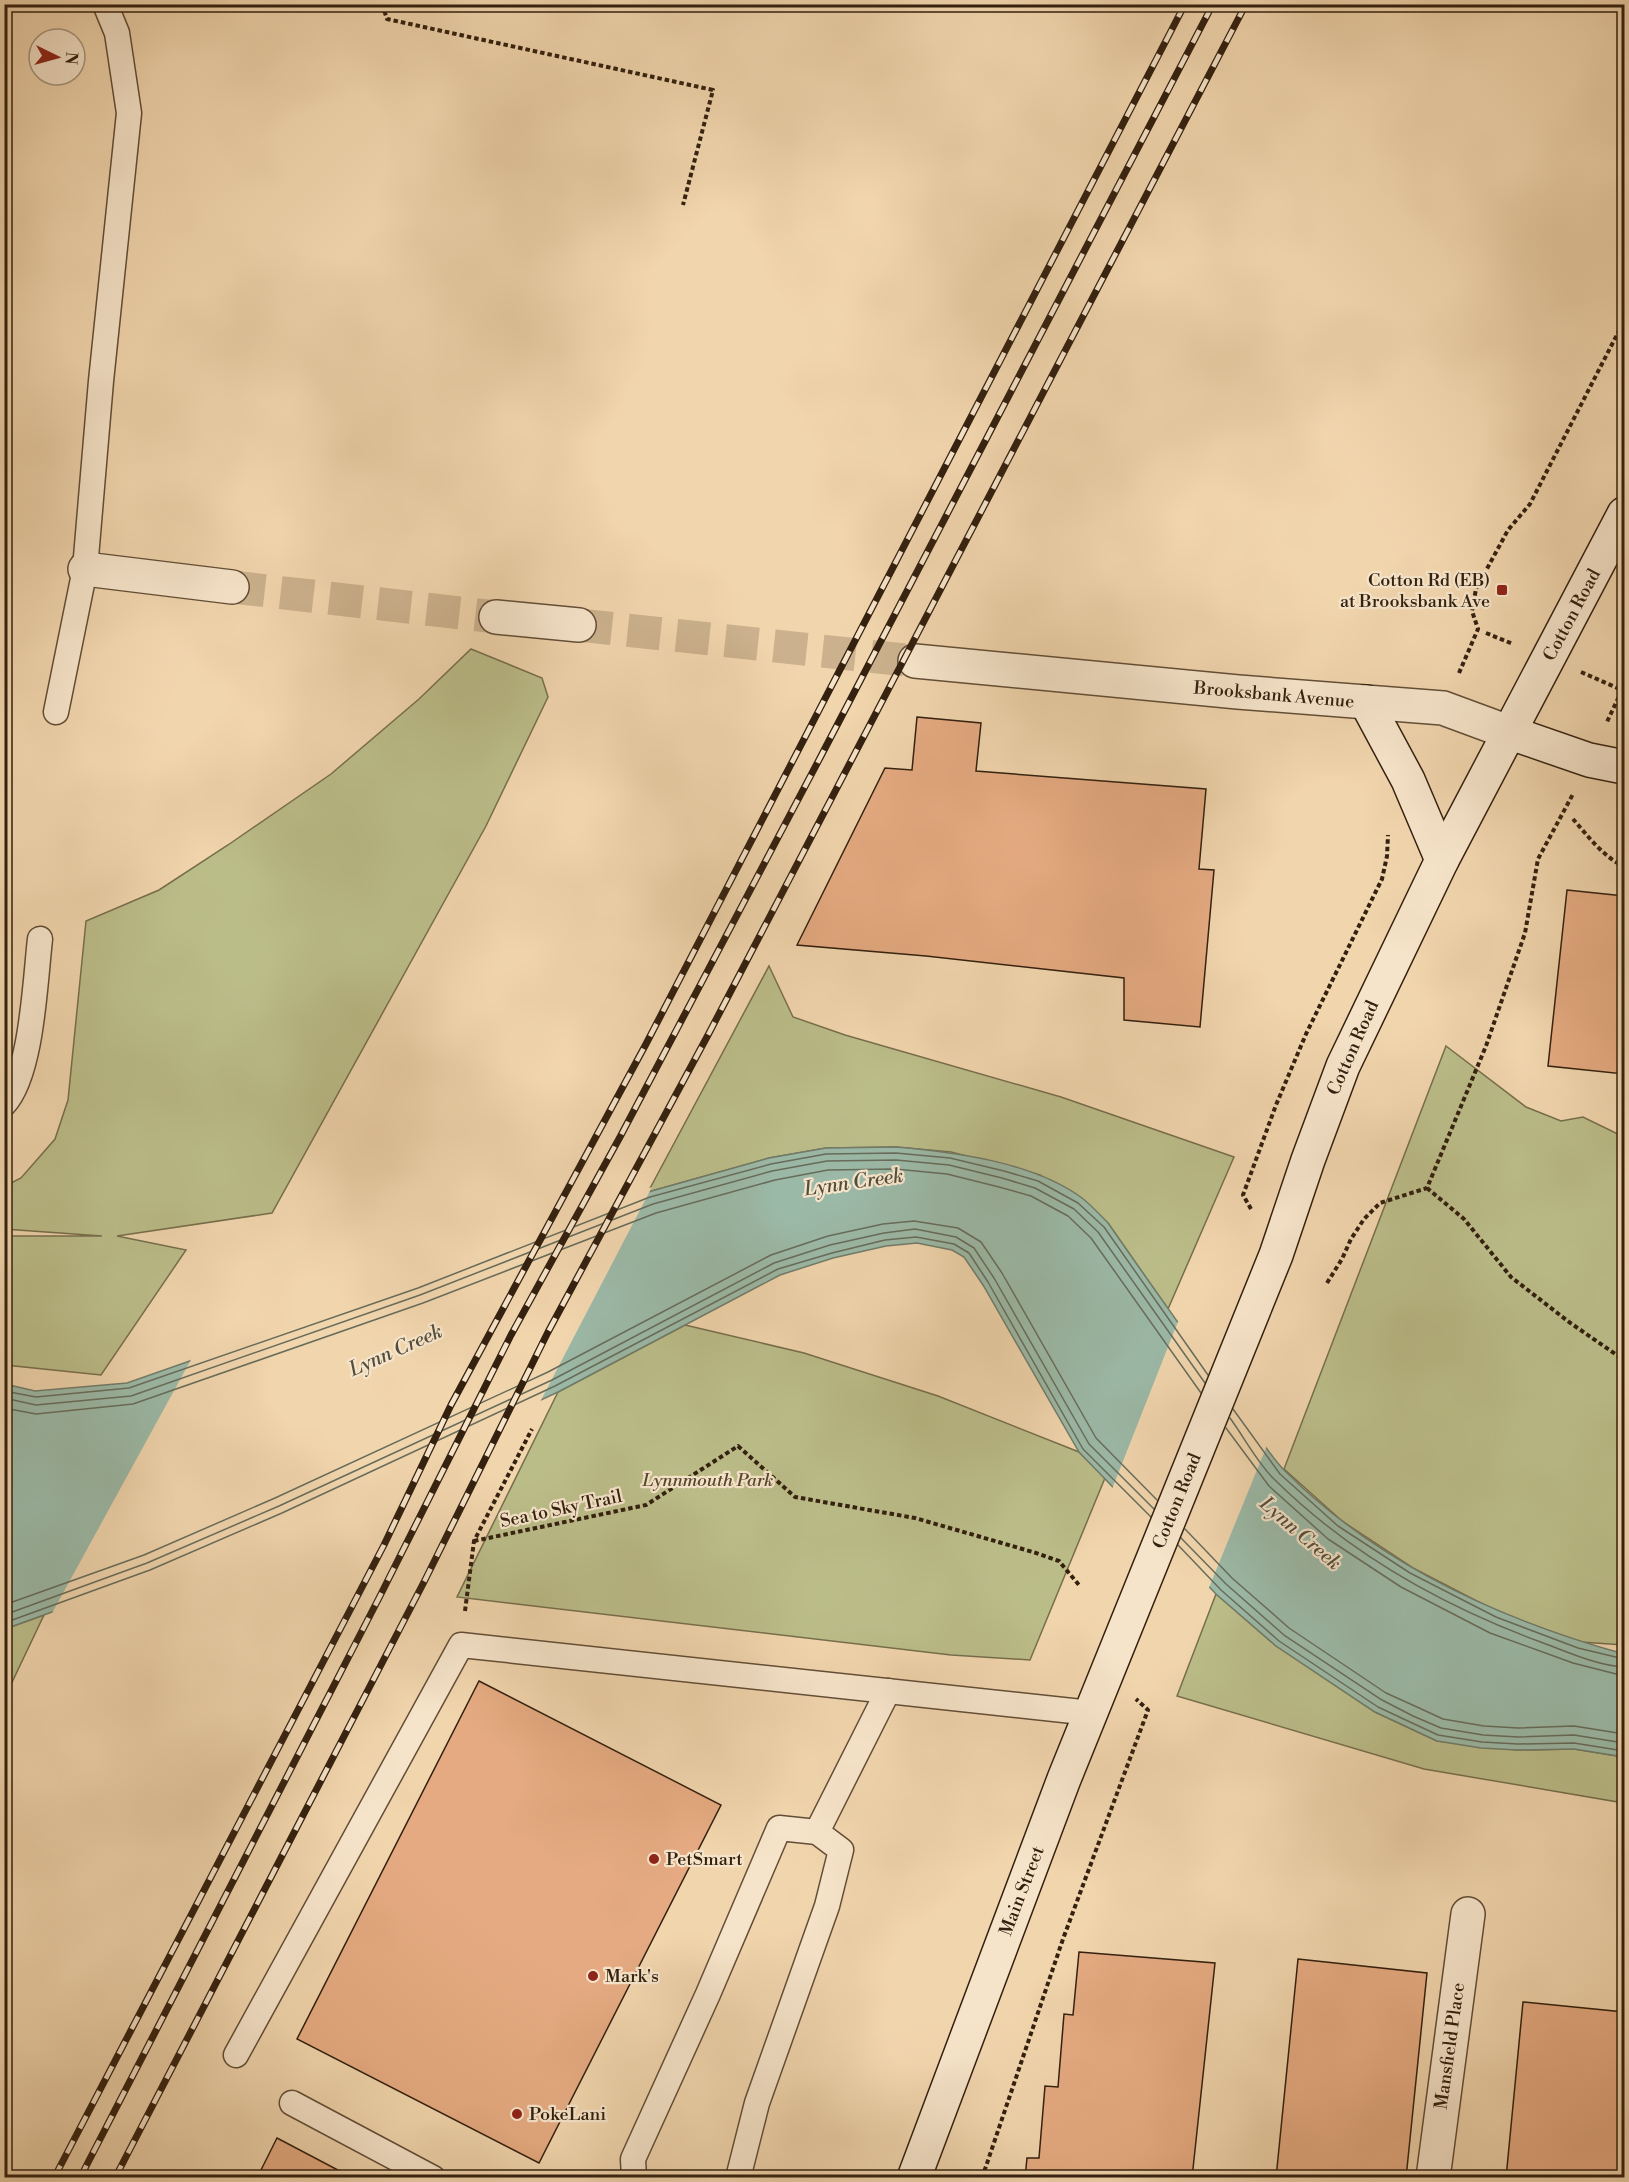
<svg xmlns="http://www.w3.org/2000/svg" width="1629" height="2182" viewBox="0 0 1629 2182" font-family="'Libre Bodoni',serif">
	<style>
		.green { fill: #bbbd89; stroke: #776e4c; stroke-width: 1.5 }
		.water { fill: #9bb9a7; stroke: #717c6a; stroke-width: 1.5 }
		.pier { fill: #f1d5ad }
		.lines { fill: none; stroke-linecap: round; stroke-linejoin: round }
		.shore { stroke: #676c5b; stroke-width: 1.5 }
		.building { fill: #e5aa81; stroke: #33200f; stroke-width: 1.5 }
		.minor-tunnel { stroke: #cbb18d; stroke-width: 33; stroke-dasharray: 33 16; stroke-linecap: butt }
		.service-casing { stroke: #624d36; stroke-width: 27 }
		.minor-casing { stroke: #624d36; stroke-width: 36 }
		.secondary-casing { stroke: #33200f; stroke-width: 36 }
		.path { stroke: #33200f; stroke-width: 4; stroke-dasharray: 4.5 3; stroke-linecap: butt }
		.service { stroke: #f6e4ca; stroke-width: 24 }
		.minor { stroke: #f6e4ca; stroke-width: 33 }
		.secondary { stroke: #f6e4ca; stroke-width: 33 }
		.rail-casing { stroke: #33200f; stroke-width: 7 }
		.rail { stroke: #f6e4ca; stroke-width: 4.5; stroke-dasharray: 14; stroke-linecap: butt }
		.poi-dot { fill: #8f2418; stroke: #f6e4ca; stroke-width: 2 }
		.labels { text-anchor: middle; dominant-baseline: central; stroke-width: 4.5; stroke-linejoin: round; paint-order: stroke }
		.poi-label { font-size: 18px; fill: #33200f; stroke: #f6e4ca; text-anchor: start }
		.street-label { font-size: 18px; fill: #33200f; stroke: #f6e4ca }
		.park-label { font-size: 18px; font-style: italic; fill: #55472e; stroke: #f6e4ca }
		.water-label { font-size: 20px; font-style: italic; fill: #524e3d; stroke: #f6e4ca }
	</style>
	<rect width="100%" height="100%" fill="#f1d5ad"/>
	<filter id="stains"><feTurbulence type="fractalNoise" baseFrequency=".00333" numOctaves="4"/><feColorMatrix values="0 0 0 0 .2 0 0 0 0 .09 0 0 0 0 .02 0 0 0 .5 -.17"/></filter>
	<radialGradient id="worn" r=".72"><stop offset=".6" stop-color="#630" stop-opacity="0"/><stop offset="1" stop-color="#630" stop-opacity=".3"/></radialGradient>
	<!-- green -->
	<g class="green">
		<path d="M471,649L542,678L548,697L486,826L272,1213L117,1236L186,1250L101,1375L5,1365V1236H102L4,1229L5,1186L21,1178L55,1139L68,1100L86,921L159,890L228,845L331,774L419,699Z"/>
		<path d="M769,966L793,1017L845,1035L1061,1097L1234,1157L1168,1309L1108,1223L1040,1175L951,1152L896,1147L826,1148L769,1158L648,1192Z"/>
		<path d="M1446,1046L1526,1107L1561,1121L1583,1117L1624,1137V1645L1580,1642L1498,1612L1413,1568L1342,1521L1284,1469Z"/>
		<path d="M685,1325L804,1353L938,1396L1079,1452L1105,1478L1030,1660L951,1655L457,1597L558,1392Z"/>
		<path d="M1216,1594L1276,1646L1375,1712L1437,1741L1517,1750L1574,1749L1624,1757V1803L1424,1769L1177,1696Z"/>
		<path d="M44,1615L6,1695L5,1698V1629Z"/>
	</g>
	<!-- water -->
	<path class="water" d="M896,1147C955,1152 1033,1162 1082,1198C1091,1205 1100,1215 1108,1223C1149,1282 1190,1340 1232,1397C1247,1419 1267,1453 1285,1471C1377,1563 1501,1620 1624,1654V1757L1574,1749L1517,1750L1481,1748L1437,1741L1375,1712L1276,1646L1216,1594L1079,1452L983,1285L964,1257L952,1250L917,1243L886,1246L833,1258L780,1275L558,1392L285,1519L152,1576L5,1629V1384L35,1391L127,1383L416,1282L648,1192L769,1158L826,1148Z"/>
	<!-- pier -->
	<g class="pier">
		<path d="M652,1187L539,1404L286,1522L153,1579L51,1615L193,1356L415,1279Z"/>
		<path d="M1179,1319L1268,1443L1208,1590L1112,1489Z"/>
	</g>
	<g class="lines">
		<!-- shore -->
		<g class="shore">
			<path d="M4,1391L36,1397L129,1388L418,1288L650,1197L771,1164L826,1154L896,1153L950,1158L1004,1171L1038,1181L1078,1203L1104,1227L1208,1375"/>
			<path d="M4,1398L36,1405L131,1396L420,1295L653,1204L772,1171L827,1161L896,1160L949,1165L1002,1178L1035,1188L1074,1209L1098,1232L1205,1383"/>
			<path d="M4,1408L36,1414L133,1404L423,1303L656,1213L775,1180L828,1170L895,1169L947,1174L999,1187L1031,1196L1068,1216L1091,1238L1201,1393"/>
			<path d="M1233,1409L1280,1474L1338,1526L1410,1573L1496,1617L1578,1648L1624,1659"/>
			<path d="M1230,1418C1244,1437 1258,1464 1275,1480C1349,1553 1441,1605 1538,1641C1563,1650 1597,1666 1624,1667"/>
			<path d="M1226,1428L1269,1486L1328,1539L1401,1587L1490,1633L1573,1663L1624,1676"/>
			<path d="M1185,1529L1232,1578L1289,1628L1386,1693L1417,1707L1443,1719L1484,1726L1518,1728L1574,1726L1624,1734"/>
			<path d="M1181,1538L1226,1584L1284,1635L1382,1700L1413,1716L1441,1728L1483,1735L1518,1737L1574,1735L1624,1743"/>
			<path d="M1178,1545L1221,1590L1279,1641L1378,1707L1410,1722L1438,1735L1482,1742L1518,1744L1574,1743L1624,1751"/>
			<path d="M4,1605L144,1555L275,1498L548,1372L771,1255L828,1236L883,1224L914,1221L958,1228L981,1242L1002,1273L1096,1438L1157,1500"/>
			<path d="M4,1615L147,1563L279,1506L552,1380L774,1263L830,1245L884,1233L915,1229L956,1237L974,1248L994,1278L1089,1444L1154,1509"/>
			<path d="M4,1623L150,1570L282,1513L555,1386L778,1269L832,1253L885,1240L916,1237L954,1244L969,1253L988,1282L1083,1449L1151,1517"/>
		</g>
	</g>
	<!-- building -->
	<g class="building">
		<path d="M917,717L981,723L976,771L1206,789L1199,869L1214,870L1200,1027L1124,1020V978L926,956L797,945L885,768L912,770Z"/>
		<path d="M1567,890L1624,896V1074L1548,1066Z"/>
		<path d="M479,1681L721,1805L539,2163L297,2039Z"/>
		<path d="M1079,1952L1215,1963L1192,2178H1025L1027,2158H1039L1045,2086L1058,2087L1064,2014L1073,2015Z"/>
		<path d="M1298,1959L1427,1973L1406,2178H1276Z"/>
		<path d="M1523,2002L1624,2012V2178H1506Z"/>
		<path d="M277,2138L353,2178H257Z"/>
	</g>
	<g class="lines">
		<!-- minor-tunnel -->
		<g class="minor-tunnel">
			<path d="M232,587L496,617"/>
			<path d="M579,625L915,661"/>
		</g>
		<defs>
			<g id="service">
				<path d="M56,712L85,569L101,381L129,113L117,33L105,4"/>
				<path d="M4,1104C32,1074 35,982 40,939"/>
				<path d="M817,1832L888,1691"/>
				<path d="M236,2055L461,1645L1091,1713"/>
				<path d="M292,2103L433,2178"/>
				<path d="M634,2178L633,2159L708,1994L779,1828L817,1832L841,1850L827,1906L757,2103L738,2178"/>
			</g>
			<g id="minor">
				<path d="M85,569L232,587"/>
				<path d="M496,617L579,625"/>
				<path d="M915,661L1238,692L1443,708L1508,732"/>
				<path d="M1433,2178L1468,1914"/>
			</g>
			<g id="secondary">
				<path d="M1366,702L1408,780L1442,860"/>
				<path d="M1508,732L1589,760L1624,767"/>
				<path d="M914,2178L1064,1779L1276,1255L1308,1160L1343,1066L1442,860L1624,514"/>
			</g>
		</defs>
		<!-- service casing -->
		<use href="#service" class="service-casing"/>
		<!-- minor casing -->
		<use href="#minor" class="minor-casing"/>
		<!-- secondary casing -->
		<use href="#secondary" class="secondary-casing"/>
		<!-- path -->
		<g class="path">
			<path d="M382,4L387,19L713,90L683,205"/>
			<path d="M1486,633L1513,644"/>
			<path d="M1581,672L1622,690L1606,724"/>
			<path d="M1459,673L1478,629L1472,611L1476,589L1508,530L1530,504L1624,321"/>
			<path d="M1573,819C1587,835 1604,858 1624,866"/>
			<path d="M1427,1188L1464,1219L1511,1277L1569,1322L1624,1360"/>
			<path d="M1251,1209L1243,1195L1276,1105L1306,1034L1382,879L1387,856L1388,835"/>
			<path d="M1327,1283L1342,1259L1351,1239L1364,1219L1380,1203L1427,1188L1486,1046L1525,933L1538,859L1573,794"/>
			<path d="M474,1541L646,1505L738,1446L795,1497L915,1518L1033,1552L1059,1561L1079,1585"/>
			<path d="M465,1611L474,1541L532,1429"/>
			<path d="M982,2178L1063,1939L1148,1710L1136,1699"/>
		</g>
		<!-- service -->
		<use href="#service" class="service"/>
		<!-- minor -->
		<use href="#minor" class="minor"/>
		<!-- secondary -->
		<use href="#secondary" class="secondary"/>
		<defs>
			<g id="rail">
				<path d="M54,2178L384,1545L451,1405L646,1044L1185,4"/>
				<path d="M80,2178L380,1596L511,1335L620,1137L821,756L1213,4"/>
				<path d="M115,2178L425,1580L548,1332L708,1035L1246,4"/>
			</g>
		</defs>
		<!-- rail casing -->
		<use href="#rail" class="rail-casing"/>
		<!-- rail -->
		<use href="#rail" class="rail"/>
	</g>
	<!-- markers -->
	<g class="poi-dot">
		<rect x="1496" y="584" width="12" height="12" rx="3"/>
		<circle cx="654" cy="1859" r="6"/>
		<circle cx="593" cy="1976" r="6"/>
		<circle cx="517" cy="2114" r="6"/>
	</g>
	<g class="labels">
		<!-- poi labels -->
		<g class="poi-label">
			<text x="1490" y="580" text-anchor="end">Cotton Rd (EB)<tspan x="1490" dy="21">at Brooksbank Ave</tspan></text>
			<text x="666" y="1859">PetSmart</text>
			<text x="605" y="1976">Mark's</text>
			<text x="529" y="2114">PokeLani</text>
		</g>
		<!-- street labels -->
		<g class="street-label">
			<text transform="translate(1572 615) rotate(-62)">Cotton Road</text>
			<text transform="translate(1274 695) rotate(5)">Brooksbank Avenue</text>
			<text transform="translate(1353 1048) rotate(-66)">Cotton Road</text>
			<text transform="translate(1177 1501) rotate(-68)">Cotton Road</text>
			<text transform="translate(561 1509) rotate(-12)">Sea to Sky Trail</text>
			<text transform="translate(1022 1891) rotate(-69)">Main Street</text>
			<text transform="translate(1450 2046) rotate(-82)">Mansfield Place</text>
		</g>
		<!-- park labels -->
		<g class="park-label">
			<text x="708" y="1480">Lynnmouth Park</text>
		</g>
		<!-- water labels -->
		<g class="water-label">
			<text transform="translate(854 1183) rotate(-8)">Lynn Creek</text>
			<text transform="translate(396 1351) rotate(-24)">Lynn Creek</text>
			<text transform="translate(1300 1534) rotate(41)">Lynn Creek</text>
		</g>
	</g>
	<!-- margin -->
	<rect width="1629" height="2182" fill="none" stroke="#f1d5ad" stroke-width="24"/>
	<rect x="6" y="6" width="1617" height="2170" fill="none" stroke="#33200f" stroke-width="3"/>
	<rect x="12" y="12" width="1605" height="2158" fill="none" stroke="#33200f" stroke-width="1.5"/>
	<!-- north arrow -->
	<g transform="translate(57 57) rotate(95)"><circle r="28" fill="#f6e4ca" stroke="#a8967f" stroke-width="1.5"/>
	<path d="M0-4.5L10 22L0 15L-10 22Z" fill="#8f2418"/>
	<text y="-9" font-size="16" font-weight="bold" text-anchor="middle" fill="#33200f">N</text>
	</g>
	<rect width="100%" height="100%" filter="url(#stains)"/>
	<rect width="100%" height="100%" fill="url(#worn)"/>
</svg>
